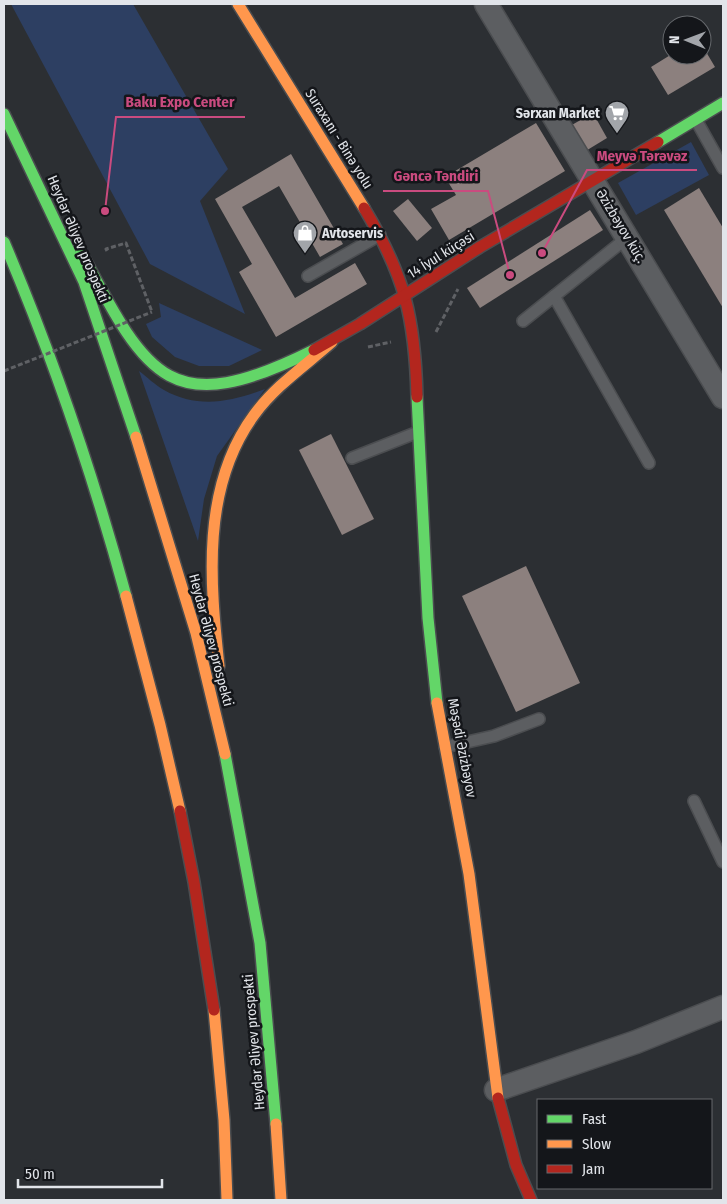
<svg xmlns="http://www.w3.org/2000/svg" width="727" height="1204" viewBox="0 0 727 1204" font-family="'Fira Sans Condensed',sans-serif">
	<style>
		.green { fill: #2d3f62 }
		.building { fill: #8c807e }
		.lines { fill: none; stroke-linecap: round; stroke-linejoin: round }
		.lane-casing { stroke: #4b4d50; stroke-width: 14 }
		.street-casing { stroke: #4b4d50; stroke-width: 25 }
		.fast-casing { stroke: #4b4d50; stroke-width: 14 }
		.slow-casing { stroke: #4b4d50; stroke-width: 14 }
		.jam-casing { stroke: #4b4d50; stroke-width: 14 }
		.path { stroke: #5f6165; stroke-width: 3; stroke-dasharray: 5 2.5; stroke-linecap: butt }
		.lane { stroke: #5c5e61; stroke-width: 11 }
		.street { stroke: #5c5e61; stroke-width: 22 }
		.fast { stroke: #63d668; stroke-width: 11 }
		.slow { stroke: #ff974d; stroke-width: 11 }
		.jam { stroke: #b3261e; stroke-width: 11 }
		.path-bridge { stroke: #5f6165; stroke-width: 3; stroke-dasharray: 5 2.5; stroke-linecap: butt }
		.labels { text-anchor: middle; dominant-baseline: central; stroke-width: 5; stroke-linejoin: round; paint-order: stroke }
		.poi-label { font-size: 14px; font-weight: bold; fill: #e2e5ea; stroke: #14161a; text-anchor: end }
		.street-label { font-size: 14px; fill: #e2e5ea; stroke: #14161a }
		.leader { fill: none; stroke: #ca4b7f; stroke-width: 2 }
		.callout-dot { fill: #ca4b7f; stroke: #14161a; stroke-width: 2 }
		.callout-label { font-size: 15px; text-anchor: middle; font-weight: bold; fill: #ca4b7f; stroke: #14161a; stroke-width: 5; stroke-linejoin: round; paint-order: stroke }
	</style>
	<rect width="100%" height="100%" fill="#2c2f33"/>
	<!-- green -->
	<g class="green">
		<path d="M11,4H133L228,169L200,201L245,314L150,264Z"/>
		<path d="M691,142L709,175L636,215L618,183Z"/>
		<path d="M159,303L262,350L229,366H199L175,357L152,337L146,324L161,317Z"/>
		<path d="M139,371C147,377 155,385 164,390C197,409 232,402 265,389L217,456L204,499L198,541Z"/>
	</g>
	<!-- building -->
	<g class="building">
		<path d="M702,45L715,67L668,95L651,67L672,54L702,55Z"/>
		<path d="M593,113L607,138L584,152L570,126Z"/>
		<path d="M536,123L565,171L449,240L431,209L456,195L445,177Z"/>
		<path d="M291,154L343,244L320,257L279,186L242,207L295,298L355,263L367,284L276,337L239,272L252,264L215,199Z"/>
		<path d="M699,188L723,228V308L664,210Z"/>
		<path d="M408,199L432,228L417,241L393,211Z"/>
		<path d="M590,210L603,230L480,308L467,288Z"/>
		<path d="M331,434L374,519L342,535L299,450Z"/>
		<path d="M526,566L580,683L516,712L462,596Z"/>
	</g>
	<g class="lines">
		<defs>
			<g id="lane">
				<path d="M696,120L723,168"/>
				<path d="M308,276L380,235"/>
				<path d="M554,296L649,463"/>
				<path d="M523,321L628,237"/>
				<path d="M352,458L418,432"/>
				<path d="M445,747L494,736L539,719"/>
				<path d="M694,801L723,862"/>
			</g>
			<g id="street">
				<path d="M486,4L723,397"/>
				<path d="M496,1090L636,1042L723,1007"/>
			</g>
			<g id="fast">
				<path d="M4,114L84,282L136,437"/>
				<path d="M658,142L723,103"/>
				<path d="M4,242C53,357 93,475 126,596"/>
				<path d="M81,252C148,378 170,422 314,350"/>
				<path d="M417,397L428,618L437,703"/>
				<path d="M225,754L260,943L276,1124"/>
			</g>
			<g id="slow">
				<path d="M238,4L364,208"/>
				<path d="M136,437L196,633L225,754"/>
				<path d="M126,596L160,725L180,811"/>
				<path d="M219,666C210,582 201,487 254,415C275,386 306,365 332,342"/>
				<path d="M437,703L469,874L498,1098"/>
				<path d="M214,1010L224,1120L227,1200"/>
				<path d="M276,1124L281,1200"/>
			</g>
			<g id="jam">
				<path d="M364,208C405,276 415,318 417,397"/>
				<path d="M314,350L360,324L480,247L658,142"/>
				<path d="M180,811L194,882L214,1010"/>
				<path d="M498,1098L516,1165L531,1200"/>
			</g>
		</defs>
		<!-- lane casing -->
		<use href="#lane" class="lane-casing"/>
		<!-- street casing -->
		<use href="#street" class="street-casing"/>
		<!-- fast casing -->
		<use href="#fast" class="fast-casing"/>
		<!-- slow casing -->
		<use href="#slow" class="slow-casing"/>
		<!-- jam casing -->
		<use href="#jam" class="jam-casing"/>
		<!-- path -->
		<g class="path">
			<path d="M107,251L106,249L126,243L152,312"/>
			<path d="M436,332L458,289"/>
			<path d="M368,347L391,342"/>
		</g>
		<!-- lane -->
		<use href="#lane" class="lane"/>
		<!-- street -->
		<use href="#street" class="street"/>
		<!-- fast -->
		<use href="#fast" class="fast"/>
		<!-- slow -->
		<use href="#slow" class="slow"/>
		<!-- jam -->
		<use href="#jam" class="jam"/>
		<!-- path-bridge -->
		<path class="path-bridge" d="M4,371L152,312"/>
	</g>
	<!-- icons -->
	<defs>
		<symbol id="supermarket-pin" viewBox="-11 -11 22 30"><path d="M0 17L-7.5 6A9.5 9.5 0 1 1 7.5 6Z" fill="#a2a5aa" stroke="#14161a"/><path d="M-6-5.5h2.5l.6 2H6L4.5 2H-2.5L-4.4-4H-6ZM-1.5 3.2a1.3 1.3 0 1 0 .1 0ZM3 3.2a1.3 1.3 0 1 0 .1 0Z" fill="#fff"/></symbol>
		<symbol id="shop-pin" viewBox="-11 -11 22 30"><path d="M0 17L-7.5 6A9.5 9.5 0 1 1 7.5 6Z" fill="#a2a5aa" stroke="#14161a"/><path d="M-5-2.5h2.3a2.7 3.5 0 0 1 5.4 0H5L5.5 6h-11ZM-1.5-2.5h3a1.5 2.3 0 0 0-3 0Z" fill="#fff"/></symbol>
	</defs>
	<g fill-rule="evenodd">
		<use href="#supermarket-pin" x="603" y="99" width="28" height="38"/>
		<use href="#shop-pin" x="291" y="219" width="28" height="38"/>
	</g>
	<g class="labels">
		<!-- poi labels -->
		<g class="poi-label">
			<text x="600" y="113">Sərxan Market</text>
			<text x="322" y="233" text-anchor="start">Avtoservis</text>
		</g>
		<!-- street labels -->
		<g class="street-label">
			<text transform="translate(339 139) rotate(58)">Suraxanı - Binə yolu</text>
			<text transform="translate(621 226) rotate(59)">Əzizbəyov küç.</text>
			<text transform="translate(78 239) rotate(67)">Heydər Əliyev prospekti</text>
			<text transform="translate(441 255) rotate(-32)">14 İyul küçəsi</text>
			<text transform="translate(211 640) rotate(75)">Heydər Əliyev prospekti</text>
			<text transform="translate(462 748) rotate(79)">Məşədi Əzizbəyov</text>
			<text transform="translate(254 1042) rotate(-95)">Heydər Əliyev prospekti</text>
		</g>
	</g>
	<!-- callouts -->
	<path class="leader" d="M105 211L116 117H245M542 253L587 170H697M510 275L488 191H383"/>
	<g class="callout-dot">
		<circle cx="105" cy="211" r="5"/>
		<circle cx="542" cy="253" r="5"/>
		<circle cx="510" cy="275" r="5"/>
	</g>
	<g class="callout-label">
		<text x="180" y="107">Baku Expo Center</text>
		<text x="642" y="161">Meyvə Tərəvəz</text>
		<text x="436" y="181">Gəncə Təndiri</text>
	</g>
	<!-- border -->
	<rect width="727" height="1204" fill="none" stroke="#e2e5ea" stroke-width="10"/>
	<!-- legend -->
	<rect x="537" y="1099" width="175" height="90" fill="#14161a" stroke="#66696d"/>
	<rect x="547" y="1115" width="25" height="8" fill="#63d668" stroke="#66696d"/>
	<text x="582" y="1124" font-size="15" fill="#e2e5ea">Fast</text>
	<rect x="547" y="1140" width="25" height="8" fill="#ff974d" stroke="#66696d"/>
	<text x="582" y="1149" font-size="15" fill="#e2e5ea">Slow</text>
	<rect x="547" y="1165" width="25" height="8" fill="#b3261e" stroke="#66696d"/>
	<text x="582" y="1174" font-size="15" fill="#e2e5ea">Jam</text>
	<!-- north arrow -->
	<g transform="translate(687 40) rotate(271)"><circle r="24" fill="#14161a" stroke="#66696d"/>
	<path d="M0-4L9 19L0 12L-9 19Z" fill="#a2a5aa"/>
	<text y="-8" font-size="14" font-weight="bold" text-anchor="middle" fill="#e2e5ea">N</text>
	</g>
	<!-- scale -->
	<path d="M18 1179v8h144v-8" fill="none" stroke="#e2e5ea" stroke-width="2.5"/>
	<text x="25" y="1179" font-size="15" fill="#e2e5ea" stroke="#14161a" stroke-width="4" paint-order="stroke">50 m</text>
</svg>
